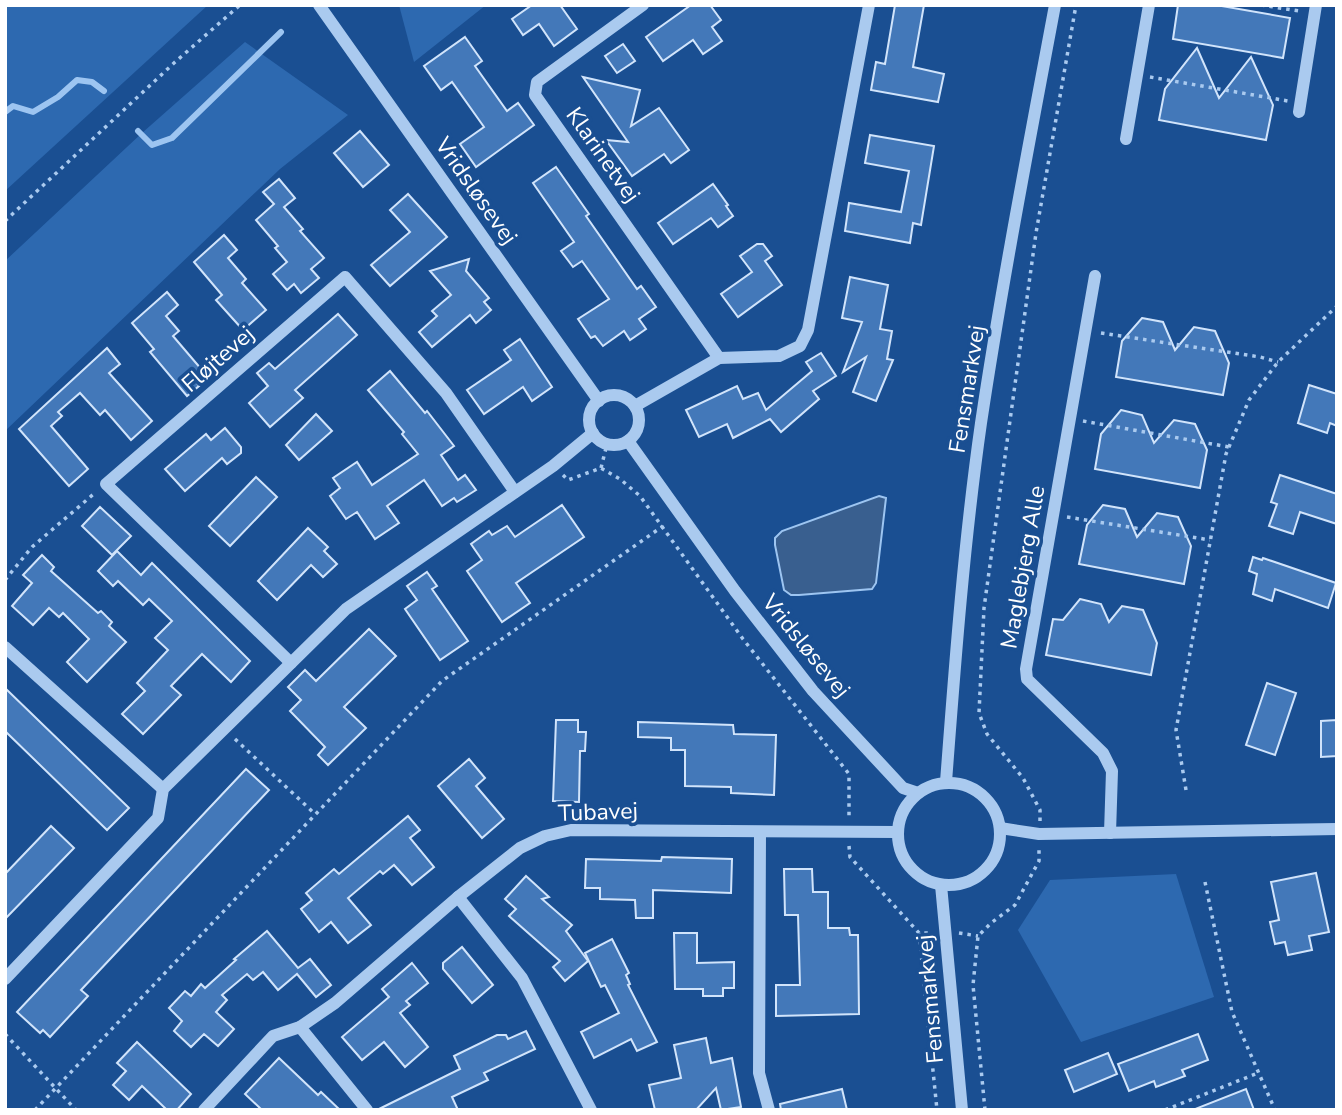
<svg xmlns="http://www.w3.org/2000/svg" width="1342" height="1115" viewBox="0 0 1342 1115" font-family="'Nunito Sans',sans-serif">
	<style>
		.green { fill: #2d69b0 }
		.water { fill: #395f8f; stroke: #9dc5f1; stroke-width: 2 }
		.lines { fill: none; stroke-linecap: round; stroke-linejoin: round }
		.stream { stroke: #9dc5f1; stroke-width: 6 }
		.building { fill: #4378b9; stroke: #d1e4fb; stroke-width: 2 }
		.path { stroke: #aacaef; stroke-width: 3.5; stroke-dasharray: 3.5 5; stroke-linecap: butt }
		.minor { stroke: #aacaef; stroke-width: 12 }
		.labels { text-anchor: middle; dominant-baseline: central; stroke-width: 7; stroke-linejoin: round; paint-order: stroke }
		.street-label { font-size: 23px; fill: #fff; stroke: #1a4f92 }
	</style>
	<rect width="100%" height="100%" fill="#1a4f92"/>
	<!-- green -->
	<g class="green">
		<path d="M5,5H208L5,191Z"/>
		<path d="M399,5H486L414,62Z"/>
		<path d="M245,42L348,115L280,169L5,431V261L142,133Z"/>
		<path d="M1176,874L1214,997L1081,1042L1018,930L1050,880Z"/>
	</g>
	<!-- water -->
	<path class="water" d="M879,496L886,498L876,583L872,589L799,595H791L784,590L775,545V538L782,531Z"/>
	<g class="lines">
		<!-- stream -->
		<g class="stream">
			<path d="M5,112L13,106L33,112L58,97L77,80L92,82L104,91"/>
			<path d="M138,131L152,145L172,138L281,32"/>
		</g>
	</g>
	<!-- building -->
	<g class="building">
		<path d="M532,5H560L577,29L554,46L539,24L523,35L512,19Z"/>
		<path d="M691,5H710L721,20L712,27L722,41L703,54L693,40L663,61L646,37Z"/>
		<path d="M895,5H924L913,67L944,74L938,102L871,90L876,62L885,64Z"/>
		<path d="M1178,5H1216L1290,18L1283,58L1173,39Z"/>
		<path d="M465,37L482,61L475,66L507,111L518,103L534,125L476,167L460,144L484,127L452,82L441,90L424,66Z"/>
		<path d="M623,44L635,61L617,73L605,56Z"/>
		<path d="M1197,48L1219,98L1251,57L1273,105L1266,140L1159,120L1165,89Z"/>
		<path d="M583,77L640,90L631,126L659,108L689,150L671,163L664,154L632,176L606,140L628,142Z"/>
		<path d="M360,131L389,165L363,187L334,153Z"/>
		<path d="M870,135L934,146L921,225L913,223L910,243L845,231L849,203L901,212L909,171L865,163Z"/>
		<path d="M556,167L589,214L586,216L637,289L641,286L656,307L639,319L646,329L630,340L624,331L603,346L595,336L591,338L578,319L609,299L582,261L573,267L561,251L574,242L533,183Z"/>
		<path d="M279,179L295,198L284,207L303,229L300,231L324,258L311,269L319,278L301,293L294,284L287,290L273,274L287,262L275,248L278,246L256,220L274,204L263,192Z"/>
		<path d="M713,184L728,205L726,206L733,216L718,227L711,218L673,244L658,223Z"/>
		<path d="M408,194L447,237L390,286L371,265L410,232L390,210Z"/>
		<path d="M224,235L237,250L228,258L246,279L242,283L266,310L243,330L216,300L222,295L194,262Z"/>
		<path d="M757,244H763L772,256L765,261L782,285L738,317L721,294L752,272L740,256Z"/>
		<path d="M469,259L466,271L489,298L484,302L491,310L476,323L470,315L432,347L419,332L437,316L432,311L451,295L430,271Z"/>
		<path d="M850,277L888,285L880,329L892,331L887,359L893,360L876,401L853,392L866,357L843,372L862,322L842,318Z"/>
		<path d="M167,292L178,305L166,316L179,331L173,336L202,370L193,378L199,386L187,396L150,352L154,349L132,323Z"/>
		<path d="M338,314L357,335L295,390L303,398L270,427L249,403L268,386L257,373L269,363L275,369Z"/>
		<path d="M1142,318L1163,322L1175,350L1194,327L1215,331L1229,363L1223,395L1116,377L1122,341Z"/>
		<path d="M520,339L552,387L532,401L523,387L484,414L467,390L511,360L504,350Z"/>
		<path d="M107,348L120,364L109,373L152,421L131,440L105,410L100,415L80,393L58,412L62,416L51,426L88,469L69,486L19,429Z"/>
		<path d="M821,353L836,376L813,391L819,399L781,432L770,419L733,438L727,424L699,437L686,410L737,386L743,399L758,393L766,410L812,371L806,362Z"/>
		<path d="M390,371L425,413L427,411L454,446L441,455L458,480L465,475L476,490L457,502L454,498L442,506L424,480L387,506L399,523L375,539L357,512L346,519L330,496L340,488L333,478L357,462L372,485L418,454L402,434L404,432L368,390Z"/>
		<path d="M1309,385L1337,394V426L1330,423L1327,433L1298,423Z"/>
		<path d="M1121,410L1142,415L1154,443L1174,420L1195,424L1207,450L1200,488L1095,469L1101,434Z"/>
		<path d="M316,414L332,431L299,460L286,445Z"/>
		<path d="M225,428L241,447V453L227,464L222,458L185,491L165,469L206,434L211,440Z"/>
		<path d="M1280,475L1337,494V524L1300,512L1293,534L1269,526L1277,504L1271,502Z"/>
		<path d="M256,477L277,497L230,546L209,526Z"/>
		<path d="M562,505L584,537L516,583L530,603L502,622L467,571L482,560L471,544L489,531L492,535L507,526L515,537Z"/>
		<path d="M1103,505L1125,509L1137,537L1157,513L1178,517L1191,546L1184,584L1079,564L1087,525Z"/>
		<path d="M100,507L131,536L112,555L82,526Z"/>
		<path d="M308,528L328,547L324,551L337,564L323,577L311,565L277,600L258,581Z"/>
		<path d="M117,551L141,575L152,563L250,661L231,682L202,654L171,686L181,695L143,734L122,714L145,691L137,683L168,650L155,638L172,621L149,599L143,605L118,581L113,586L98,571Z"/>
		<path d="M42,555L54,567L51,571L98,613L101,611L112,622L109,626L126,642L87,682L67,662L89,639L63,613L59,617L49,608L33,625L12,606L32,583L23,575Z"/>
		<path d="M1253,557L1262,560L1263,558L1336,583L1328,608L1275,589L1272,601L1253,594L1257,574L1249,571Z"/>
		<path d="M427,572L437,586L432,589L468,641L440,660L405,609L417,600L407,586Z"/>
		<path d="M1080,599L1101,604L1109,622L1122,606L1143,610L1157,643L1151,675L1046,655L1053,619L1063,620Z"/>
		<path d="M369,629L396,656L344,707L366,728L328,765L318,755L325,747L290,711L301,700L288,687L305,670L316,681Z"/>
		<path d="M1267,683L1296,693L1275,755L1246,745Z"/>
		<path d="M5,688L129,808L107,830L5,731Z"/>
		<path d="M556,720H578V732H586L585,751H580L579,802L553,801Z"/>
		<path d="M1337,720V756L1321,757V721Z"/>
		<path d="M638,722L733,725L734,734L776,735L774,795L731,793V787L685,786V750H671V738L638,737Z"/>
		<path d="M469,759L485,778L476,786L504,819L482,838L438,786Z"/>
		<path d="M246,769L269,790L81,990L88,996L50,1037L43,1030L40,1033L17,1012Z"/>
		<path d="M408,816L420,830L410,838L434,867L412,885L394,865L383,874L380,871L348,898L371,925L348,943L331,922L319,932L301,909L312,900L306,893L334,869L339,874Z"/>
		<path d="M51,826L74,848L5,919V874Z"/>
		<path d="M662,857L732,859L731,893L653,890V918H636L635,900L600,899V888H585L586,859L661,861Z"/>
		<path d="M784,869H812L813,892H828V928H849L850,935H858L859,1014L776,1016V985H800L798,915H785Z"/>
		<path d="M1316,873L1329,932L1309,936L1312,950L1288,955L1285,942L1275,944L1270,922L1279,920L1271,882Z"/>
		<path d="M526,876L549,897L542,899L572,925L566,931L588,961L565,981L553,967L560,961L509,916L516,909L505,899Z"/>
		<path d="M267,931L298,968L310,959L331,985L316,997L297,974L278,990L263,972L253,980L247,974L222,995L227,1000L216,1012L234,1029L218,1046L204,1034L191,1047L174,1031L182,1021L169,1008L185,991L191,996L201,984L205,988L236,960L234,959Z"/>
		<path d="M674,933H697V963L734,962V988H723V996H703V989H675Z"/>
		<path d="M612,939L629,973L626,975L630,984L628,985L657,1042L637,1051L631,1039L594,1058L581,1032L619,1013L605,985L601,987L585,953Z"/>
		<path d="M462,947L493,985L472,1003L443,969V963Z"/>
		<path d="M412,963L428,983L406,1001L410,1005L400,1013L428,1047L405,1067L384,1042L362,1060L342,1037L389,997L382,989Z"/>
		<path d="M526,1031L535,1049L484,1073L488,1080L452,1097L458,1110H377L460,1069L454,1056L497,1035H506L508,1039Z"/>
		<path d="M1198,1034L1208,1060L1182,1070L1185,1076L1156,1087L1154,1081L1129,1091L1118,1064Z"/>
		<path d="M706,1038L711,1063L732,1058L741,1107L721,1110L716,1088L696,1110H655L649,1085L681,1078L674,1045Z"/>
		<path d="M137,1042L191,1094L177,1110H167L142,1086L129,1100L113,1085L126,1071L117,1063Z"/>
		<path d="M1108,1053L1117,1074L1074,1092L1065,1070Z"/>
		<path d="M279,1058L318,1095L321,1092L340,1110H262L245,1094Z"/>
		<path d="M842,1089L847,1110H781L780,1104Z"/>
		<path d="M1246,1089L1254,1110H1196L1195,1109Z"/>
	</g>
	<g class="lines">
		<!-- path -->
		<g class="path">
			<path d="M1261,5L1299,11"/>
			<path d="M1150,77L1288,101"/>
			<path d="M5,221L174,63L240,5"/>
			<path d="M1101,333L1260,357L1278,362"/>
			<path d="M1083,421L1229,447"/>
			<path d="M601,468L607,444"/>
			<path d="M563,475L568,480L601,468L620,479L640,496L743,639L849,774V817"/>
			<path d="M1067,517L1210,540"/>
			<path d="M5,580L32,547L96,492"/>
			<path d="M235,739L315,814"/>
			<path d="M1186,790L1176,730L1226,454L1249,400L1278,362L1337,306"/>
			<path d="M1040,821V810L1023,778L987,734L979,713L984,608L1036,233L1076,5"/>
			<path d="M849,846L850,857L919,933H931"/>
			<path d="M1205,882L1232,1012L1275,1110"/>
			<path d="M919,933L937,1110"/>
			<path d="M959,933L978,936"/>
			<path d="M5,1034L76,1110"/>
			<path d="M35,1110L442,681L663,526"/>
			<path d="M985,1110L973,985L978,936L991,923L1015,905L1039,861V850"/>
			<path d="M1165,1110L1258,1073"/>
		</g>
		<!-- minor -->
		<g class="minor">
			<path d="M319,5L599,401"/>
			<path d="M643,5L537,82L535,95L719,358"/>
			<path d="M1299,112L1316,5"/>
			<path d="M1126,139L1149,5"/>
			<path d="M1095,276L1026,669L1027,679L1103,753L1112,771L1110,833"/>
			<circle cx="614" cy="420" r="25"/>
			<path d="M635,406L719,358L779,356L800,346L808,330L869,5"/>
			<path d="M628,441L735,591L813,691L903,788L918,793"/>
			<path d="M5,647L163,789"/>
			<path d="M291,663L106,484L345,277L446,393L515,492"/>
			<path d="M946,782C955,663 964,542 981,423C1002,283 1029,144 1055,5"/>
			<circle cx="949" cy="834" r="51"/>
			<path d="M1000,828L1039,834L1337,829"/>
			<path d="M760,833L759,1073L769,1110"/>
			<path d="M941,885L962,1110"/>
			<path d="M458,897L522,978L591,1110"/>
			<path d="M5,979L158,818L163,789L346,609L553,466L593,433"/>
			<path d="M300,1027L367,1110"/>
			<path d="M204,1110L273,1036L300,1027L335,1003L458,897L520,848L545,836L571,830L897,832"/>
		</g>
	</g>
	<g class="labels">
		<!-- street labels -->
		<g class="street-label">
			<text transform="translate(603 155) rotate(55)">Klarinetvej</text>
			<text transform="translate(476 191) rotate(55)">Vridsløsevej</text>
			<text transform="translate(218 359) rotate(-41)">Fløjtevej</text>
			<text transform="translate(967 389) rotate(-81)">Fensmarkvej</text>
			<text transform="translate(1023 567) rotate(-80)">Maglebjerg Alle</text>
			<text transform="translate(806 646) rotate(51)">Vridsløsevej</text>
			<text transform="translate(598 812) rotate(-2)">Tubavej</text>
			<text transform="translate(930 999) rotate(-95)">Fensmarkvej</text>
		</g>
	</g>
	<!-- border -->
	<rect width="1342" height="1115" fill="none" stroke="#ffffff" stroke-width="14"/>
</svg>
